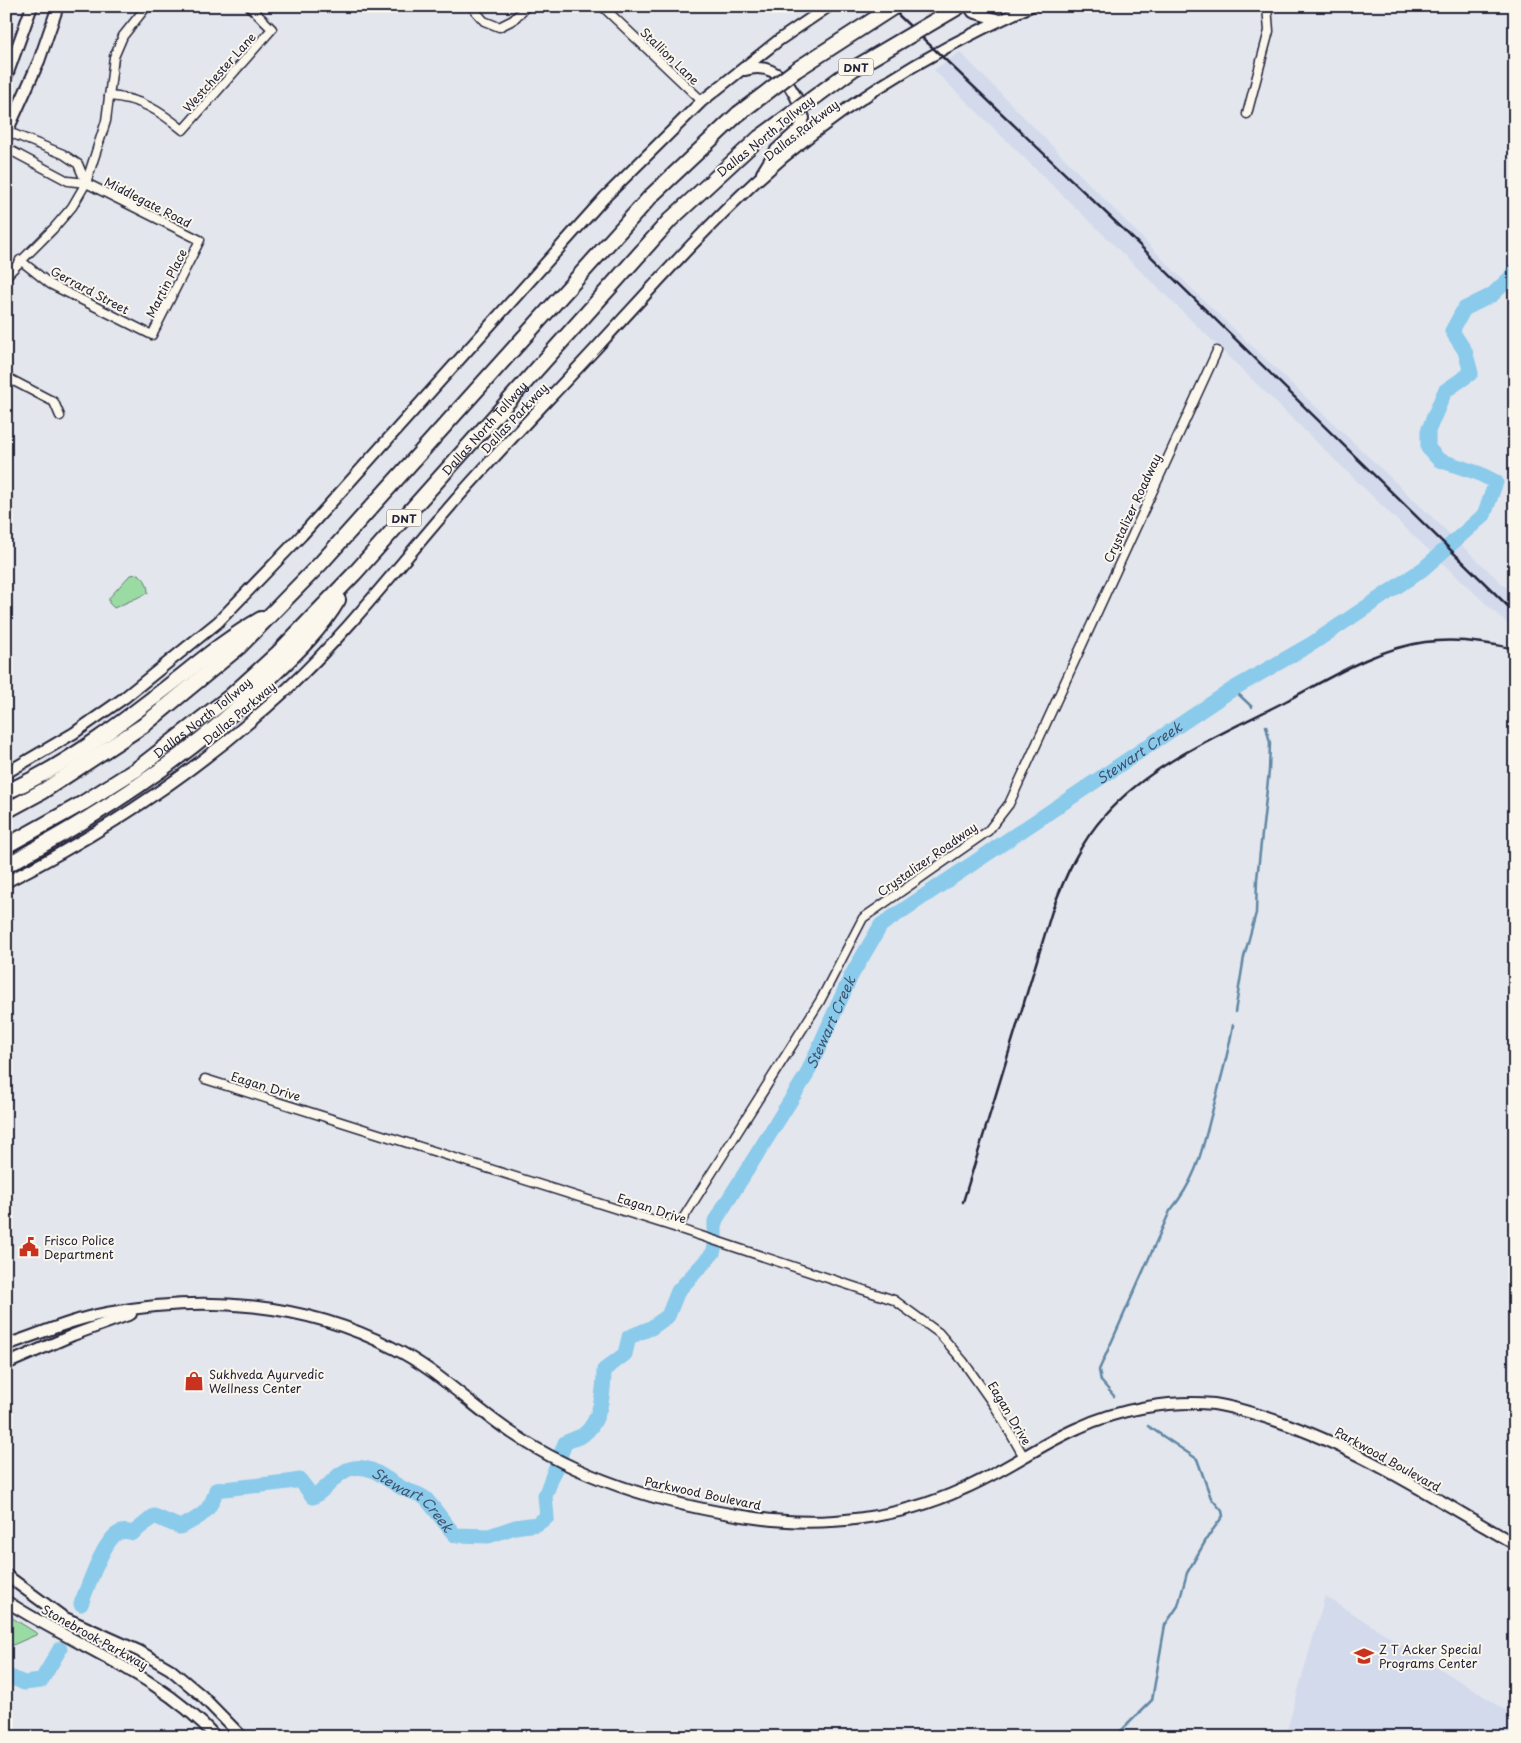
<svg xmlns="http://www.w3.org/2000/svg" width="1521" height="1743" viewBox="0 0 1521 1743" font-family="'Playpen Sans',sans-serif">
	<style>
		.built { fill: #d2daec }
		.green { fill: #9adba4; stroke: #5e7e70 }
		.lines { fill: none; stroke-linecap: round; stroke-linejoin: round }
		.stream { stroke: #6087a5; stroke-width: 2.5 }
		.river { stroke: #8acaeb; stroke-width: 15 }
		.minor-casing { stroke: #22223b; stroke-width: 11 }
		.secondary-casing { stroke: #22223b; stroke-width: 14 }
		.motorway-casing { stroke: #22223b; stroke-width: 18 }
		.minor { stroke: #fbf7ec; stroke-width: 8 }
		.secondary { stroke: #fbf7ec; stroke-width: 10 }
		.motorway { stroke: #fbf7ec; stroke-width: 14 }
		.rail { stroke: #22223b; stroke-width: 2.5 }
		.motorway-bridge-casing { stroke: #22223b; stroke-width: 18; stroke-linecap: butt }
		.motorway-bridge { stroke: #fbf7ec; stroke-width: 14 }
		.labels { text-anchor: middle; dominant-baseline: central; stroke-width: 4; stroke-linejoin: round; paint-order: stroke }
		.shield { fill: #fbf7ec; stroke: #636270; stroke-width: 1 }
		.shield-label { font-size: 11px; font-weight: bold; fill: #22223b }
		.street-label { font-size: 12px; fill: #22223b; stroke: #fbf7ec }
		.poi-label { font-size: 12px; fill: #22223b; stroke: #fbf7ec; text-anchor: start }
		.water-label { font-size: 14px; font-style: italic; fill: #415470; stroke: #fbf7ec }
	</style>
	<rect width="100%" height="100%" fill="#e3e6ec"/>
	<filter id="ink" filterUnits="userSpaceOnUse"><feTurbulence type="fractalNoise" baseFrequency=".02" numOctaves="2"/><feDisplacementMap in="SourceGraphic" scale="10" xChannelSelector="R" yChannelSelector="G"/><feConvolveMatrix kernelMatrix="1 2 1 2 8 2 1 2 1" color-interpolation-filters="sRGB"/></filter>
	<g filter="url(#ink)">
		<!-- built -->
		<g class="built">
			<path d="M960,52L1196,293L1515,596V631L1402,525L934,70Z"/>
			<path d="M1325,1596L1515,1716V1737H1285Z"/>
		</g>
		<!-- green -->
		<g class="green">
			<path d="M138,574C145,578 148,585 148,593L114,608L109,603V598L130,575Z"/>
			<path d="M6,1614L38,1634L6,1648Z"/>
		</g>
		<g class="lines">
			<!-- stream -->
			<g class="stream">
				<path d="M1233,689L1252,707"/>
				<path d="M1235,1012L1244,957L1256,913L1257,879L1269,771L1270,743L1266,726"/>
				<path d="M1114,1396L1101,1381L1099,1370L1170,1211C1196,1180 1201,1154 1211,1116C1219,1086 1228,1056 1233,1025"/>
				<path d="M1115,1737L1152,1700L1165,1625L1178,1606L1187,1573L1209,1535L1223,1516L1222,1511L1211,1498L1197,1459L1148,1426"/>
			</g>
			<!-- river -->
			<g class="river">
				<path id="s1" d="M81,1604C87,1589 105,1535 121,1532C125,1531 130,1532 133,1533L154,1516L180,1527C200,1518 211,1511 216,1490C244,1486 272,1485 300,1480L313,1497C327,1490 337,1471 353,1468C372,1464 386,1480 402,1488C409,1492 420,1493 426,1499C436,1510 445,1524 455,1535L489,1536L515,1527L537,1524L547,1517L545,1496L565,1443C570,1440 578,1438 583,1435C601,1422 604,1390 604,1370L625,1354L629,1337L651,1328L668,1316L678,1291L713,1253L715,1246V1221L806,1076L851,976L881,925L1233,689L1313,643L1423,569L1484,515L1496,482L1478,473L1439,460L1428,448V431L1445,391L1471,373L1465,351L1452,331L1464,309L1492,295L1510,278L1515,269"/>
				<path d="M6,1675L24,1683L41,1681L60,1649"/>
			</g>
			<defs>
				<g id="minor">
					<path d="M471,6L484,21L499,27L513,20L527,6"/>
					<path d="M602,6L702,101"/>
					<path d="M109,96C140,98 160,111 183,130L272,29L249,6"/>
					<path d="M1247,114L1269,31L1267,6"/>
					<path d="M6,131L63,154L78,164L86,183"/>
					<path d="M6,148L68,181L86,183L200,240L152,335L50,284L20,260"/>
					<path d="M6,276L53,229L72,207L86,183L106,121L114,57L123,36L147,6"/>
					<path d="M6,377L54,402L60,416"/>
					<path d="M205,1079L677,1228L894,1300L939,1333L963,1361L996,1408L1024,1457"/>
					<path d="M677,1228L820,1001L863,918L988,831L1009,804L1217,351"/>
				</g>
				<g id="secondary">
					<path d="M969,6L973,12L999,20"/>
					<path d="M745,70C778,60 796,90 804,118L800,128L776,150L762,173"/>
					<path d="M6,78L32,6"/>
					<path d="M6,134L39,61L58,6"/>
					<path d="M6,773L74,733L124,698L218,622L302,535L605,197L702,101L779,40L829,6"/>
					<path d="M6,882C109,830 203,767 287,689C351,629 402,561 460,495C505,444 553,395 599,345C650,290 700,233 755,182C836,108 932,50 1031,6"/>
					<path d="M6,1345C39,1334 73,1319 107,1313C204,1295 305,1302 393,1348C438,1370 471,1406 512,1433C584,1482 670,1506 756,1518C825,1528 900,1518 963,1489C1003,1472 1039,1445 1078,1428C1118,1409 1170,1400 1214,1404C1235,1407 1256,1414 1277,1421C1361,1449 1437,1500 1515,1544"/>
					<path d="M6,1364L73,1335L131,1314"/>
					<path d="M6,1575L63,1617L139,1651L170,1669L201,1695L242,1737"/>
					<path d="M6,1601C76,1647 158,1673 216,1737"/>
				</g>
				<g id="motorway">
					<path d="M6,792C67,766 132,715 184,674C209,654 233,635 261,619"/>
					<path d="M6,811L43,791L144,725L240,646L321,563L652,195L738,114"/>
					<path id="s2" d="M6,846L83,803L137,769L232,695L277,654L354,574L670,220L759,138"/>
					<path d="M6,866C32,850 60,836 85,820C154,778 217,731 274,674C298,651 321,629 338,600"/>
				</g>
			</defs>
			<!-- minor casing -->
			<use href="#minor" class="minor-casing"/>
			<!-- secondary casing -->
			<use href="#secondary" class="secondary-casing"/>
			<!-- motorway casing -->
			<use href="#motorway" class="motorway-casing"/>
			<!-- minor -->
			<use href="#minor" class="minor"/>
			<!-- secondary -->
			<use href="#secondary" class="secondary"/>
			<!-- motorway -->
			<use href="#motorway" class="motorway"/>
			<!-- rail -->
			<g class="rail">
				<path d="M889,6L1125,231L1515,613"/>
				<path d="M963,1202L1052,911C1065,876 1080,843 1105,815C1152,762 1224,733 1286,701C1330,678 1375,649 1425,642C1455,638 1486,642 1515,649"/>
			</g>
			<defs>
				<g id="motorway-bridge">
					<path d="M738,114L796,70L895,6"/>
					<path d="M759,138L853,69L960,6"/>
				</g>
			</defs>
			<!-- motorway-bridge casing -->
			<use href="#motorway-bridge" class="motorway-bridge-casing"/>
			<!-- motorway-bridge -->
			<use href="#motorway-bridge" class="motorway-bridge"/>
		</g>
	</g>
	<!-- icons -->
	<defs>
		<symbol id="civic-bare" viewBox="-9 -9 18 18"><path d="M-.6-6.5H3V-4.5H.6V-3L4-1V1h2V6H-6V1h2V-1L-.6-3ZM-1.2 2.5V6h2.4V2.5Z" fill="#c8321e" stroke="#fbf7ec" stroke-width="2.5" paint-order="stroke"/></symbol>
		<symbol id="shop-bare" viewBox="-9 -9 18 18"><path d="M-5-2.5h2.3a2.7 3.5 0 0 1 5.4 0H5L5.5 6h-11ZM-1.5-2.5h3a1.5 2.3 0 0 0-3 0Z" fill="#c8321e" stroke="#fbf7ec" stroke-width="2.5" paint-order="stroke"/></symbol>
		<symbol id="school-bare" viewBox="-9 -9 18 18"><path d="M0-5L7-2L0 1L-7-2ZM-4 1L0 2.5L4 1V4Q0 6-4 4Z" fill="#c8321e" stroke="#fbf7ec" stroke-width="2.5" paint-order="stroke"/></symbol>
	</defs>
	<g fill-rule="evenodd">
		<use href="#civic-bare" x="15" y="1233" width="28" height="28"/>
		<use href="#shop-bare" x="180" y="1367" width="28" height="28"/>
		<use href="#school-bare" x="1350" y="1642" width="28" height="28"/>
	</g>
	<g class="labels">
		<!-- shield labels -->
		<g class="shield">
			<rect x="838.5" y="58.5" width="35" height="17" rx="4"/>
			<rect x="386.5" y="509.5" width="35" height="17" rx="4"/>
		</g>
		<g class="shield-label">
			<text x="856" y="67">DNT</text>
			<text x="404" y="518">DNT</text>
		</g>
		<!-- street labels -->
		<g class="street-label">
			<text transform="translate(670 56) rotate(44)">Stallion Lane</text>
			<text transform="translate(219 72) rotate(-48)">Westchester Lane</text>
			<text transform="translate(801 130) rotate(-38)">Dallas Parkway</text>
			<text transform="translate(765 136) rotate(-39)">Dallas North Tollway</text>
			<text transform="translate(148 202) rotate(27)">Middlegate Road</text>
			<text transform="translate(166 283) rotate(-63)">Martin Place</text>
			<text transform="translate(90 290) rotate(28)">Gerrard Street</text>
			<text transform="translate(514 418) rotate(-47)">Dallas Parkway</text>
			<text stroke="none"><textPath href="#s2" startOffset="640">Dallas North Tollway</textPath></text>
			<text transform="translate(1132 508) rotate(-65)">Crystalizer Roadway</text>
			<text transform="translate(239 713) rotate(-40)">Dallas Parkway</text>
			<text stroke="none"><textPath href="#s2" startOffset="235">Dallas North Tollway</textPath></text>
			<text transform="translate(927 859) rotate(-35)">Crystalizer Roadway</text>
			<text transform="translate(266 1086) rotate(17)">Eagan Drive</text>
			<text transform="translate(652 1208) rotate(18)">Eagan Drive</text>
			<text transform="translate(1010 1413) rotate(59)">Eagan Drive</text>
			<text transform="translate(1388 1459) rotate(29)">Parkwood Boulevard</text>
			<text transform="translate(703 1493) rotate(12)">Parkwood Boulevard</text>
			<text transform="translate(95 1637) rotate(29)">Stonebrook Parkway</text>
		</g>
		<!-- poi labels -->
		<g class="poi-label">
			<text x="44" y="1240">Frisco Police<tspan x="44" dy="14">Department</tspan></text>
			<text x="209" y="1374">Sukhveda Ayurvedic<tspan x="209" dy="14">Wellness Center</tspan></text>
			<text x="1379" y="1649">Z T Acker Special<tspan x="1379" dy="14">Programs Center</tspan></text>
		</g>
		<!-- water labels -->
		<g class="water-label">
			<text stroke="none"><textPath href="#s1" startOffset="1602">Stewart Creek</textPath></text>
			<text stroke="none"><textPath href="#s1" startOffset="1182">Stewart Creek</textPath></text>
			<text stroke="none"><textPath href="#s1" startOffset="432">Stewart Creek</textPath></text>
		</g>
	</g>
	<!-- margin -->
	<rect width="1521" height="1743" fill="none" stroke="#fbf7ec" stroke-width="25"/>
	<rect x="12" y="12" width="1496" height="1718" fill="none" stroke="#22223b" stroke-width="2" filter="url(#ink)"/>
</svg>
